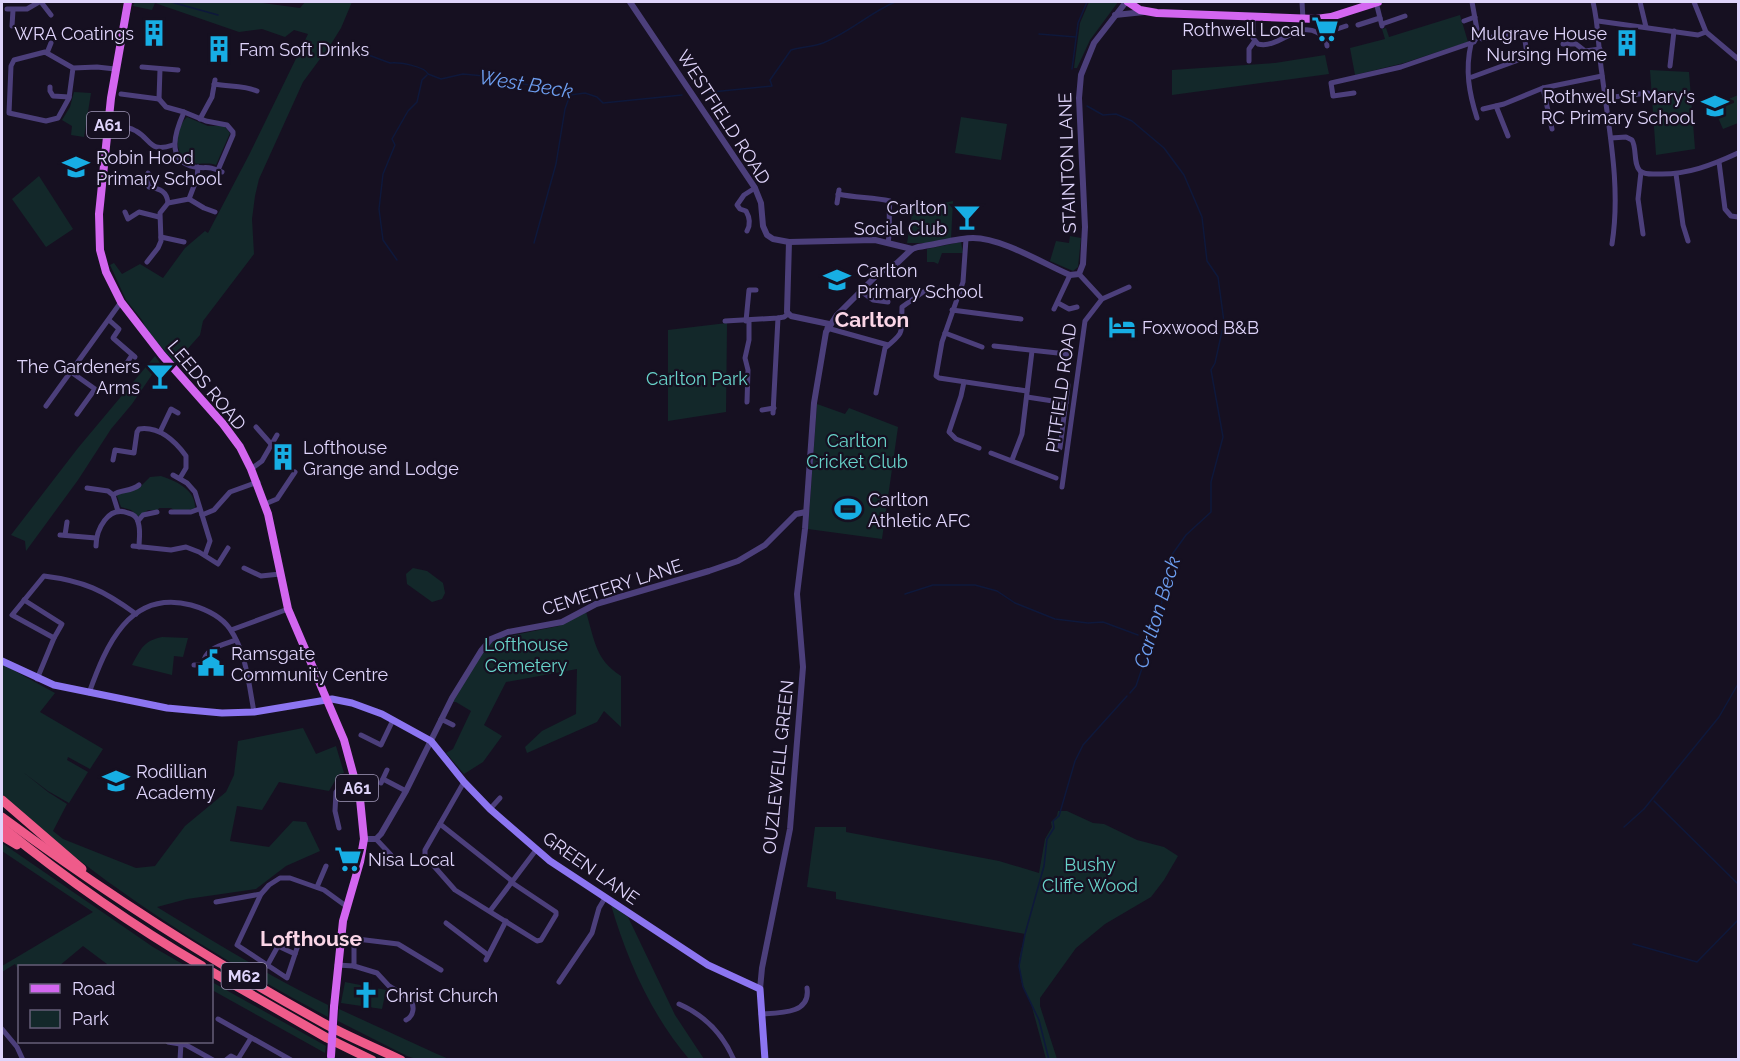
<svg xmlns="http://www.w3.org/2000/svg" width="1740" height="1061" viewBox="0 0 1740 1061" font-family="Raleway,sans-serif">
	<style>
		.green { fill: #13282a }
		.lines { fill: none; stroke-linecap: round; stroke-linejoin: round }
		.stream { stroke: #0e183b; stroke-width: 1.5 }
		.minor { stroke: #4c3f7b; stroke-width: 5 }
		.tertiary { stroke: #4c3f7b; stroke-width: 6 }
		.secondary { stroke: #8c75f1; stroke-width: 7 }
		.primary { stroke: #d366f0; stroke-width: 8 }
		.motorway { stroke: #ef5b8a; stroke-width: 9 }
		.primary-bridge { stroke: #d366f0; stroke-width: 8 }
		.labels { text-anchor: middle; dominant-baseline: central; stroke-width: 4.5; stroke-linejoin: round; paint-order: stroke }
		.shield { fill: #161021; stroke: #a399ba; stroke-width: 1.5 }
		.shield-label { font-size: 16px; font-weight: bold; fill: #dfd4fb }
		.poi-label { font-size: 18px; fill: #dfd4fb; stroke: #161021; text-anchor: start }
		.street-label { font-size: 18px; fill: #dfd4fb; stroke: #161021 }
		.park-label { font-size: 18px; fill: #68d3ca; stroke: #161021 }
		.water-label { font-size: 20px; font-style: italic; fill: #6d9ef0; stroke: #161021 }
		.quarter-label { font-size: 21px; font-weight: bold; fill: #fbd6e7; stroke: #161021 }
	</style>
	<rect width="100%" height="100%" fill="#161021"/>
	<!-- green -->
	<g class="green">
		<path d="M135,2H255L300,8L305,2H352L341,28L331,44L303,82L259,179L255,196L252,219L254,254L203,321L200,335L175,363L146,329L142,320L126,300L110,265L114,263L122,274L140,264L163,278L185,248L205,231L208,233L249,155L308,34L294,30L285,37L262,29L239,32L155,3L152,10L133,6Z"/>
		<path d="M1089,2H1118L1090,40L1077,68H1074L1080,23Z"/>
		<path d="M1460,15L1468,42L1404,63L1355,75L1350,48L1385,39L1382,29L1386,28L1389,37Z"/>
		<path d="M1325,55L1329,74L1172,95V70L1275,63Z"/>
		<path d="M1650,70L1689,72L1695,149L1656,155Z"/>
		<path d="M74,92L91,93L84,137L71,135L72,126L62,120L70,107Z"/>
		<path d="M1738,95V123L1723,129L1713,106Z"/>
		<path d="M187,117L208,126H224L230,133L216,165C208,162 200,165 192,163C172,156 175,128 187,117Z"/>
		<path d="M961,117L1007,124L1001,160L955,153Z"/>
		<path d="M39,176L73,229L46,247L12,199Z"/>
		<path d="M953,201L951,239L928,243H907L914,202L939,204Z"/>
		<path d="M1070,236L1081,238L1078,267L1073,271L1050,261L1056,241L1069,243Z"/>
		<path d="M961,242L963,253H942L938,264L934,262H927V249Z"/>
		<path d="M727,323L726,412L668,421V330Z"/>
		<path d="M155,356L160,363L132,404L111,429L78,480L26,551L25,541L11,535L78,448Z"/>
		<path d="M817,404L845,414L849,408L898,427L882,539L808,529Z"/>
		<path d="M161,476C176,481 196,490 195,508L189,510H174L171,508H159L158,510H148L139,517L131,510L121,507L116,493L141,486L150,477Z"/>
		<path d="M413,568L427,571L443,583L445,593L442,599L432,602L407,584L406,574Z"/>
		<path d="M586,612C595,641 595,659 621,676V727L604,711L597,722L527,753L525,747L542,731L576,714L577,669L506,682L484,725L502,736L483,762L464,774L446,753L453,749L471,711L456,702H453C464,684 480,647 499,638L559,626Z"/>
		<path d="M162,637L188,638L183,657L174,656L172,675L132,665C141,649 143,641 162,637Z"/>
		<path d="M2,664L55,693L40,712L103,749L90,769L68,757L67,760L88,772L69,803L48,791L23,772L48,792L67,804L53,831L63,839L136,868L155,866L185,826L226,792L234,775L238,741L303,728L316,754L336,746L344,773L339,774L329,791L279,782L262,810L237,806L230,841L269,847L293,821L306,822L320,851L286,866L256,889L187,899L157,907C213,941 269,976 328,1005V1017C212,955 98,884 2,795Z"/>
		<path d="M1058,811H1067L1093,823L1104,824L1137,840L1164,847L1178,856L1164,880L1151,897L1105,924L1076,948L1040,998V1006L1057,1059H1046L1032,1007L1021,981L1019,959L1025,934L836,899V892L807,887L815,827H846V832L999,861L1039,873L1045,839L1052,827L1051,822L1057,816Z"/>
		<path d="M2,843L153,947L186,966H107V964L83,946L59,966H20L19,971L15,964L2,972V966L93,912L2,851Z"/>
		<path d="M611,905L628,917L675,1015L704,1059H689C652,1016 627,960 611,905Z"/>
		<path d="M212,982L326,1046L325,1053L212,990Z"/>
		<path d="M345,982L386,990L382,1009L341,1003Z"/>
		<path d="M339,1009L437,1054L449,1059H416L407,1056L338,1021Z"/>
	</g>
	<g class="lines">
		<!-- stream -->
		<g class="stream">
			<path d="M171,2L218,15"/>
			<path d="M1039,34L1076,37"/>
			<path d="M339,44L390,63C399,62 424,66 428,74L441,79L463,74L484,76L558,91L570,95L585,93L597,97L603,103L682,95"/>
			<path d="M1072,69L1078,23L1087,2"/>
			<path d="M702,93L772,86L770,80L791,50C801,47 811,47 820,44C846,35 869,13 895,2"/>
			<path d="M1087,106L1103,115L1116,114L1132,121L1164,148L1184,175L1202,217L1207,261L1218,277L1224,322L1215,363L1211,370L1223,437L1211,482V512L1186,535L1171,556L1163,584L1161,612L1136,686L1130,693"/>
			<path d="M534,243L556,164L565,109L570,95"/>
			<path d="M397,260L383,240L379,209L383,174L395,145L392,139L408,111L417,102L422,80L427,75"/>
			<path d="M905,594L933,585H975L997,591L1015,603L1055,619L1088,623L1103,622L1138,635"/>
			<path d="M1654,801L1738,884"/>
			<path d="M1624,827L1644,809L1719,717L1738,684"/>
			<path d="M1633,944L1697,962L1738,920"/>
			<path d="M1049,1060L1039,1020L1023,987L1019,966L1025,934L1044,866L1047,839L1054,828L1053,821L1059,816L1075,761L1083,745L1127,696"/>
		</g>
		<!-- minor -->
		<g class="minor">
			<path d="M41,2L51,15"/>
			<path d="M1302,2L1303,19"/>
			<path d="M1376,2L1382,26"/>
			<path d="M1593,2C1599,26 1598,50 1602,74C1609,131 1621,187 1612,244"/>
			<path d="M1640,2L1646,27"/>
			<path d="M1694,2L1706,32L1738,59"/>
			<path d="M7,9H27L39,2"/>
			<path d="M1253,18V38L1258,44C1282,50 1301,13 1326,39L1327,46"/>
			<path d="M1464,21L1475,17"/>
			<path d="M1598,21L1698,35L1706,32"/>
			<path d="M1382,24L1405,16"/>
			<path d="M1358,25L1380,18"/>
			<path d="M12,26L13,10"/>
			<path d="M1326,39L1334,30L1346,26"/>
			<path d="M1471,44C1465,70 1469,93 1477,118"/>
			<path d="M1563,44H1576L1585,51L1600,49"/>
			<path d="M47,53L51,43"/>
			<path d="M1249,61V49L1254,42"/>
			<path d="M1670,66L1674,31"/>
			<path d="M142,67L178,70"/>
			<path d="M73,68L45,52L14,60L11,66L9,113L46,121L58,118L69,98L73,68L97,67L115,69"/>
			<path d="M1472,77L1524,58L1527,54L1524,34L1520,32L1482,39L1478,35"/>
			<path d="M214,84C229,87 244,85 257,91"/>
			<path d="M50,87V91L53,96L69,97"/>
			<path d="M1543,88L1552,129"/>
			<path d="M1354,93L1333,96L1331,83L1401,67L1474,42L1478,35L1472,2"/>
			<path d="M121,94L159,99L166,107L184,112L206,121L227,125L233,132V135L218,170"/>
			<path d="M1605,98L1648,93"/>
			<path d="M159,99L160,69"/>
			<path d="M1496,106L1508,136"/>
			<path d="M1483,109L1504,104L1543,88L1602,76"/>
			<path d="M184,112C176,130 164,161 195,167C208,169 207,165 222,172"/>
			<path d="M200,119L212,97L215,80"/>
			<path d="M108,124C117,125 128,126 136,131C152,140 149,153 173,145"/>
			<path d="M1611,138L1626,137L1632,140C1637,148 1633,164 1640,171C1645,175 1652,174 1658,174C1687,175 1712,165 1738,153"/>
			<path d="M1719,162L1725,209L1731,216L1738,217"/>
			<path d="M1641,172L1638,199L1643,234"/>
			<path d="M148,173L146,179L149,187C160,189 167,191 168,203"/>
			<path d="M1676,174L1683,225L1688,241"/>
			<path d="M838,194C856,198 873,197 890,201C888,217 891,227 888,243"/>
			<path d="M189,199L204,208L215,212"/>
			<path d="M837,203L839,190"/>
			<path d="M125,212L128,219L139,212L159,217"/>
			<path d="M747,231C751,224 750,218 746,211L740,209L737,205L744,195L755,188"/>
			<path d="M161,237L184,242"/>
			<path d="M966,239L963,282L942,342L936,376L939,378L1027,391"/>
			<path d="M147,262L158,248L161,241L160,213L168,203L189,199L197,178L198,167"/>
			<path d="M1079,274L1102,299"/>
			<path d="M862,292L873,300L888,302"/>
			<path d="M1058,303L1069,309L1077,307"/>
			<path d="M1054,309L1070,275"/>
			<path d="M952,310L1021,319"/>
			<path d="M109,320L119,329L113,338L135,357"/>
			<path d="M725,321L778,318L784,317L788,314"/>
			<path d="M746,321L749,290H756"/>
			<path d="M827,328L888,345"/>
			<path d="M945,333L982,347"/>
			<path d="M994,346L1067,354"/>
			<path d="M71,372L95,389L77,414"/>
			<path d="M121,372L132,355"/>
			<path d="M964,382L961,396L949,432L956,439L979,448"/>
			<path d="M876,393L885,348C906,331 901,333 902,307L923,292L930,291"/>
			<path d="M1027,397L1066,403"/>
			<path d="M747,402L748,370L745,358L749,340V321"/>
			<path d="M46,406L121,302"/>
			<path d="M762,410L774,408"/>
			<path d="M773,413L778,318"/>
			<path d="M256,427L271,444"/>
			<path d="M160,432L171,409L178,413"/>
			<path d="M1060,448L1068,385"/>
			<path d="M991,453L1056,478"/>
			<path d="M113,460L115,450L134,453L137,432L139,429C159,426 175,441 186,456V468L180,478"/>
			<path d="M1012,460L1022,434L1032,351"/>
			<path d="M251,469L262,461L277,435"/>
			<path d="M173,475L187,483L195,492L210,541L205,555"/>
			<path d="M1062,487L1085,321L1102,299L1129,287"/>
			<path d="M87,488L108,491L113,495L118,511"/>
			<path d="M113,495C121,489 131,492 139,485"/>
			<path d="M265,504L277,499L295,472"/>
			<path d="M171,512H191L199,509"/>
			<path d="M202,515L214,510L230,492L258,482"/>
			<path d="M138,521L143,515L157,512"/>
			<path d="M60,535L96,538"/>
			<path d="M65,535L67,522"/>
			<path d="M96,546C96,530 108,505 128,513C133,514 137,517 138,522C141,530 139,539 139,547"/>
			<path d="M133,546L171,550L186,547L199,552L218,564L228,548"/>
			<path d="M244,568L261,576L280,574"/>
			<path d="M24,600L62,624L54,638L37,679"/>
			<path d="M231,630L288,609"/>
			<path d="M54,638L12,615L44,576C84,581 103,590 136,614"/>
			<path d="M194,665H203C204,648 222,645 236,640"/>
			<path d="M89,693C106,646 129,589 191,605C205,609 221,616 230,629C246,652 249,685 254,712"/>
			<path d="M441,719L453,725"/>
			<path d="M361,735L381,745L393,720"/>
			<path d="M383,779L406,791"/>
			<path d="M464,782L425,850V856L455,890L537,941L541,940L556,915V912L511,882"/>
			<path d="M381,783L387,770"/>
			<path d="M490,809L500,798"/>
			<path d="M440,824L512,881"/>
			<path d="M339,828L335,811L336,792L340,787L356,783"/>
			<path d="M376,839L391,855"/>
			<path d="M317,887L326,866"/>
			<path d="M216,902L261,894"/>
			<path d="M490,911L536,850"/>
			<path d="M446,923L488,955"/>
			<path d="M349,938L398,944L441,970"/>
			<path d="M299,942L287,978L237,945L261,894L269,885L280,878H290L324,890L346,906"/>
			<path d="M486,960L506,921"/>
			<path d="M337,965L354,966V938"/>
			<path d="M267,966L278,946L295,954"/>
			<path d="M354,966L377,973L389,986L410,999C415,1006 414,1016 406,1020"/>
			<path d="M559,982L592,933L599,908L605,898"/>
			<path d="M679,1004C704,1015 723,1034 734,1060"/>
			<path d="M761,1014C780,1013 811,1014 807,988"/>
			<path d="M218,1019L291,1060"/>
			<path d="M2,1029L17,1047L23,1060"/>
			<path d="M168,1042L186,1045L213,1060"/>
			<path d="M238,1059L251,1038"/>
			<path d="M180,1060L181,1043"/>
			<path d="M226,1060L231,1056L239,1060"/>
		</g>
		<!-- tertiary -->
		<g class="tertiary">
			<path d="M630,2L755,188L761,203L763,226L767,235L773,239L789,242L875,240L912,249"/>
			<path d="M1115,15L1144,12"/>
			<path d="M789,242L787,312L791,316L829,324"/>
			<path d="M364,839H376L381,834L406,791L452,698L481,651L491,639L508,632L562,622L596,604L709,571L738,561L765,545L796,514L806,512"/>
			<path d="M760,989L762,968L790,829L803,667L797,594L805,529L814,403L826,332L837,315L880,272L896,264L912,249L918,247C934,245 958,238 973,238C1002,238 1044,264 1070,275L1079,274L1083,264L1085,227L1079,98L1081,75L1094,43L1126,2"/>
		</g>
		<!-- secondary -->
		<path class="secondary" d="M2,661L54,685L167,708L222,713L254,712L332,699L352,703L382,714L431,741L464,782L490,809L550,861L708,965L760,989L765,1060"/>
		<!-- primary -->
		<g class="primary">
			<path d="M128,2L111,98L99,214L100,250L106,272L121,302L162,355L223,424L240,447L251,469L268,514L288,609L344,740L360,799L364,839L360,862L343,921L334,1007"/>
			<path d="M1128,2L1140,10L1157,13L1316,19L1331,17L1378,2"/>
		</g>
		<!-- motorway -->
		<g class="motorway">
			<path d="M2,800L82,869"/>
			<path d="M2,817C105,893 214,963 327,1025C351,1038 376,1048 401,1060"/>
			<path d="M2,827C65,878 132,925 202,966"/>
			<path d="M2,836L17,845"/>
			<path d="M212,972L327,1038L372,1060"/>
		</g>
		<!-- primary-bridge -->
		<path class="primary-bridge" d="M331,1056L334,1007"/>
	</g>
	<!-- icons -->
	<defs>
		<symbol id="supermarket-bare" viewBox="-9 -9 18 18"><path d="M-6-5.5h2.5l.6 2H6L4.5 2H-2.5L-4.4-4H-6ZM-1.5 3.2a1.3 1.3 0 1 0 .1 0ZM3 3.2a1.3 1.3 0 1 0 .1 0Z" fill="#17aee4" stroke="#161021" stroke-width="2.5" paint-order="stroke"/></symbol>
		<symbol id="building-bare" viewBox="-9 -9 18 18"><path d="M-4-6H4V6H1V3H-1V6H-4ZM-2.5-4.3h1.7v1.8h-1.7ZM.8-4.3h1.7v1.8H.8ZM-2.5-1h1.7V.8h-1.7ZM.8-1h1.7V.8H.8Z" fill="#17aee4" stroke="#161021" stroke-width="2.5" paint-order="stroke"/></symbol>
		<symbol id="school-bare" viewBox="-9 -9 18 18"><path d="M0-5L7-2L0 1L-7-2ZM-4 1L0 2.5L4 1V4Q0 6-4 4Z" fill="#17aee4" stroke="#161021" stroke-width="2.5" paint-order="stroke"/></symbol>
		<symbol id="bar-bare" viewBox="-9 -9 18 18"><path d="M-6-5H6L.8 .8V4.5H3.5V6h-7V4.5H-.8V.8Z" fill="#17aee4" stroke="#161021" stroke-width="2.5" paint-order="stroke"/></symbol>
		<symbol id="hotel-bare" viewBox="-9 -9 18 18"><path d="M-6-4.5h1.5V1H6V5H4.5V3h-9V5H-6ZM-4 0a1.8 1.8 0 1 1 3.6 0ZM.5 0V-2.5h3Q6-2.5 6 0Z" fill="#17aee4" stroke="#161021" stroke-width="2.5" paint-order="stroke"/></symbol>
		<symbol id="stadium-bare" viewBox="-9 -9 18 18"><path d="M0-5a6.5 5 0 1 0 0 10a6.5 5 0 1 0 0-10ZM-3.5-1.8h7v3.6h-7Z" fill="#17aee4" stroke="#161021" stroke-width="2.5" paint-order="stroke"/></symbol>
		<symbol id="civic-bare" viewBox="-9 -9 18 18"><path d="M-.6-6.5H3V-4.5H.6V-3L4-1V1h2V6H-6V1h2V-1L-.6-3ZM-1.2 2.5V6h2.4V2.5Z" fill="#17aee4" stroke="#161021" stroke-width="2.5" paint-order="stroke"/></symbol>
		<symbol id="church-bare" viewBox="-9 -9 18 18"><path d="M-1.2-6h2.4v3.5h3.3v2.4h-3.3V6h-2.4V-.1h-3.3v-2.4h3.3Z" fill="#17aee4" stroke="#161021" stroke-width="2.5" paint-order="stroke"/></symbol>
	</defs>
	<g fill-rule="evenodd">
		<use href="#supermarket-bare" x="1306" y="10" width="38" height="38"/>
		<use href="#building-bare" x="135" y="14" width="38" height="38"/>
		<use href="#building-bare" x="1608" y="24" width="38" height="38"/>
		<use href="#building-bare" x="200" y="30" width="38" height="38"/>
		<use href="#school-bare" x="1696" y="87" width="38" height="38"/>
		<use href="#school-bare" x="57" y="148" width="38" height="38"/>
		<use href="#bar-bare" x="948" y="198" width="38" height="38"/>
		<use href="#school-bare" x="818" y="261" width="38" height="38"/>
		<use href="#hotel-bare" x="1103" y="308" width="38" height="38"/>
		<use href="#bar-bare" x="141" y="357" width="38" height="38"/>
		<use href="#building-bare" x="264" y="438" width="38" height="38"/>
		<use href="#stadium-bare" x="829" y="490" width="38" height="38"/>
		<use href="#civic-bare" x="192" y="644" width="38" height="38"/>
		<use href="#school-bare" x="97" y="762" width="38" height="38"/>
		<use href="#supermarket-bare" x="329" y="840" width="38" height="38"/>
		<use href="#church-bare" x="347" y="976" width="38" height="38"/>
	</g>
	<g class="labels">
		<!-- shield labels -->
		<g class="shield">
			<rect x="87" y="112" width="42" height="26" rx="4.5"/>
			<rect x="336" y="775" width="42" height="26" rx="4.5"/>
			<rect x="221.5" y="963" width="45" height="26" rx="4.5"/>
		</g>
		<g class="shield-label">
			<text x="108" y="125">A61</text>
			<text x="357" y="788">A61</text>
			<text x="244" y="976">M62</text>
		</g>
		<!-- poi labels -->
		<g class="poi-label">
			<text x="1305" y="29" text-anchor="end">Rothwell Local</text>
			<text x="134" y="33" text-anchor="end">WRA Coatings</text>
			<text x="1607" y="33" text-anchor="end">Mulgrave House<tspan x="1607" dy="21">Nursing Home</tspan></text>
			<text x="239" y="49">Fam Soft Drinks</text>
			<text x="1695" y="96" text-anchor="end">Rothwell St Mary's<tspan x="1695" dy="21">RC Primary School</tspan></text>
			<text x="96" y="157">Robin Hood<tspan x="96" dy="21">Primary School</tspan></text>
			<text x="947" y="207" text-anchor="end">Carlton<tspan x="947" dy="21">Social Club</tspan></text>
			<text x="857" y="270">Carlton<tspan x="857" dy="21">Primary School</tspan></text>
			<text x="1142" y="327">Foxwood B&amp;B</text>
			<text x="140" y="366" text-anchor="end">The Gardeners<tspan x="140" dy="21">Arms</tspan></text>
			<text x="303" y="447">Lofthouse<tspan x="303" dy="21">Grange and Lodge</tspan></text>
			<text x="868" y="499">Carlton<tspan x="868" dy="21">Athletic AFC</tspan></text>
			<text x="231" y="653">Ramsgate<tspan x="231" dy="21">Community Centre</tspan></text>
			<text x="136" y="771">Rodillian<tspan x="136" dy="21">Academy</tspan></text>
			<text x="368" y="859">Nisa Local</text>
			<text x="386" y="995">Christ Church</text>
		</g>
		<!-- street labels -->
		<g class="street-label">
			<text transform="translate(724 117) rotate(57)">WESTFIELD ROAD</text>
			<text transform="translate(1067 163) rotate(-92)">STAINTON LANE</text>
			<text transform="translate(207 385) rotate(50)">LEEDS ROAD</text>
			<text transform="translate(1061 388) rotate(-82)">PITFIELD ROAD</text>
			<text transform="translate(612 587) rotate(-18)">CEMETERY LANE</text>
			<text transform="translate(778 767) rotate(-84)">OUZLEWELL GREEN</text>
			<text transform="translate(591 868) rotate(35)">GREEN LANE</text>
		</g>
		<!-- park labels -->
		<g class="park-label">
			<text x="697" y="378">Carlton Park</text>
			<text x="857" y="440">Carlton<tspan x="857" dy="21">Cricket Club</tspan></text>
			<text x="526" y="644">Lofthouse<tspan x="526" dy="21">Cemetery</tspan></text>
			<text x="1090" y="864">Bushy<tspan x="1090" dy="21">Cliffe Wood</tspan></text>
		</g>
		<!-- water labels -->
		<g class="water-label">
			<text transform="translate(526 84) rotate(9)">West Beck</text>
			<text transform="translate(1157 612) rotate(-73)">Carlton Beck</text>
		</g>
		<!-- quarter labels -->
		<g class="quarter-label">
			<text x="872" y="319">Carlton</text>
			<text x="311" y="938">Lofthouse</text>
		</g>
	</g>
	<!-- border -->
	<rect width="1740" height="1061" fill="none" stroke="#dfd4fb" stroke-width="6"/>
	<!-- legend -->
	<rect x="18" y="965" width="195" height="78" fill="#161021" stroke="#665e78" stroke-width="1.5"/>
	<rect x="30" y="984" width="30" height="9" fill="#d366f0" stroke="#665e78" stroke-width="1.5"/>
	<text x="72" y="995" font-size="18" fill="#dfd4fb">Road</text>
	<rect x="30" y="1010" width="30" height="18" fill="#13282a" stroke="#665e78" stroke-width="1.5"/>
	<text x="72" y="1025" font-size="18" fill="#dfd4fb">Park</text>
</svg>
